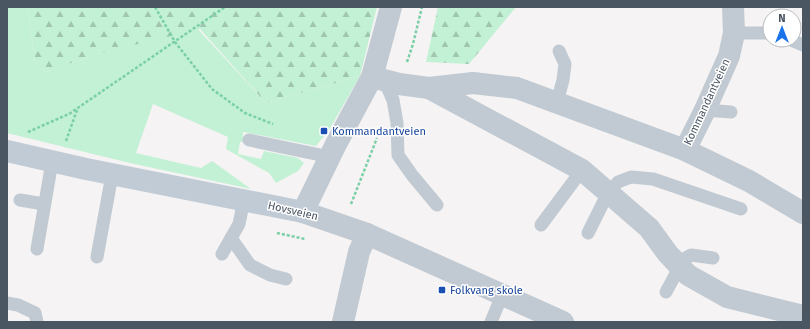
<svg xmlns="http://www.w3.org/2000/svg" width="810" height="329" viewBox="0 0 810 329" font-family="'Fira Sans',sans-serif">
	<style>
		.grass { fill: #c3f1d5 }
		.forest { fill: url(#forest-firs) }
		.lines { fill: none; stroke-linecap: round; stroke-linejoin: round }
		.path { stroke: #7ad0a6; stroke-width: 2.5; stroke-dasharray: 3 2; stroke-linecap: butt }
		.lane { stroke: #c1cad2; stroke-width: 13 }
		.street { stroke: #c1cad2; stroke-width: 22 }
		.secondary { stroke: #c1cbd6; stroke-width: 22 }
		.transit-dot { fill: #1a4fb4; stroke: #fff; stroke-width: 1.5 }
		.labels { text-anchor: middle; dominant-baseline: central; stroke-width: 3; stroke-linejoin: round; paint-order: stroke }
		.street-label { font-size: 11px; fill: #4a5661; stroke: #fff }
		.transit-label { font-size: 11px; fill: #164399; stroke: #fff; text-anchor: start }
	</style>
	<defs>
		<pattern id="forest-firs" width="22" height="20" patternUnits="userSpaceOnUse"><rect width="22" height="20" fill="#c3f1d5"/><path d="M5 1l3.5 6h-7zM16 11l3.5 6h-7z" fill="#a0c6b0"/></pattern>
	</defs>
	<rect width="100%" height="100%" fill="#f5f3f3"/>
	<!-- grass -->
	<path class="grass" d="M7,7H28L35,62L45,72L97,54L196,27L266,103L360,76L329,130L316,146L243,132V142H240L238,154L261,159L264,151L298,158L304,163L298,171L276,183L269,173L226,149L228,137L153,104L136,153L201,168L212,161L251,189L130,163L7,133Z"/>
	<!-- forest -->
	<g class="forest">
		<path d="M28,7H377L360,76L266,103L200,29L97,54L45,72L35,62Z"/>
		<path d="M438,7H516L469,64L426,62Z"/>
	</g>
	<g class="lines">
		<!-- path -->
		<g class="path">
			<path d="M155,7L175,42L212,89L245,113L273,124"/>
			<path d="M407,62L413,44L422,7"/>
			<path d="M28,132L69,114L225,7"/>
			<path d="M66,141L77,110"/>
			<path d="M351,204L377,138"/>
			<path d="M277,233L305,239"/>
		</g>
		<!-- lane -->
		<g class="lane">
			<path d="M734,33H770"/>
			<path d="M791,40L803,45"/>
			<path d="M384,80L393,100L397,123L398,155L412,175L437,205"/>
			<path d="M557,102L563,80L565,64L559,51"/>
			<path d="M705,110L731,112"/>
			<path d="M249,140L330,157"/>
			<path d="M20,200L44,204"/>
			<path d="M541,225L582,170"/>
			<path d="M588,233L608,193L618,182L631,177L653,179L741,209"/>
			<path d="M231,238L250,265L270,275L286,279"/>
			<path d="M37,249L52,162"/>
			<path d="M222,254L239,224L244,200"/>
			<path d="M97,257L112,175"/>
			<path d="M677,263L691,255L713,258"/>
			<path d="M666,292L680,266"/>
			<path d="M7,303L18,305L35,313L37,322"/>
			<path d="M491,322L502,295"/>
		</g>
		<!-- street -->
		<g class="street">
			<path d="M391,7L372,77L336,144L303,212L367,234L563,322"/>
			<path d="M372,77L399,84L429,88L473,83L517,88L685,150L749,181L803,213"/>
			<path d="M429,88L582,170L649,228L668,254L688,275L727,297L803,316"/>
			<path d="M685,150L705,110L729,56L734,33L733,7"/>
			<path d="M343,322L359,252L367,234"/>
		</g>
		<!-- secondary -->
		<path class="secondary" d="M7,151L86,169L303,212"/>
	</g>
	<!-- markers -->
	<g class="transit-dot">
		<rect x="320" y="127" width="8" height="8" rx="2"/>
		<rect x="438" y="286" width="8" height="8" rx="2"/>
	</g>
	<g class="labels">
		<!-- street labels -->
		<g class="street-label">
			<text transform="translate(707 102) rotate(-65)">Kommandantveien</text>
			<text transform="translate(293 211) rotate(13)">Hovsveien</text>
		</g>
		<!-- transit labels -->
		<g class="transit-label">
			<text x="332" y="131">Kommandantveien</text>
			<text x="450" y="290">Folkvang skole</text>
		</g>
	</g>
	<!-- border -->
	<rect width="810" height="329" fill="none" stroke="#4a5661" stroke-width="16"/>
	<!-- north arrow -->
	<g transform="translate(782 28)"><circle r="19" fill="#ffffff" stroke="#b7bbc0"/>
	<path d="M0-3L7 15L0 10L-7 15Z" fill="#1a73e8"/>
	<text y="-6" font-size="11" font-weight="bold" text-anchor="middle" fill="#4a5661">N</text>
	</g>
</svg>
